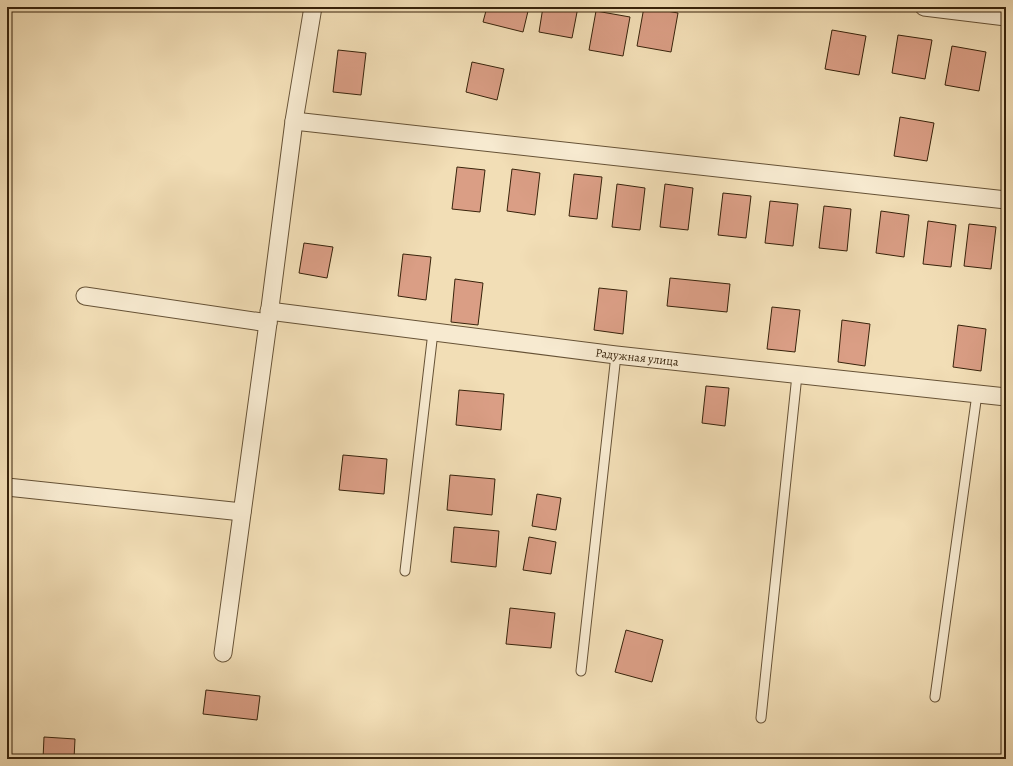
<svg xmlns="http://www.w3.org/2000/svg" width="1013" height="766" viewBox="0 0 1013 766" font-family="Alegreya,serif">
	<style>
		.building { fill: #da9e85; stroke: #38230b }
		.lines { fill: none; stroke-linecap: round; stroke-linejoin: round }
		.lane-casing { stroke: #665236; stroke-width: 11 }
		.street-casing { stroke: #665236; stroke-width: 19 }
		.lane { stroke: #f7ead0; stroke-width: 9 }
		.street { stroke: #f7ead0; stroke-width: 17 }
		.labels { text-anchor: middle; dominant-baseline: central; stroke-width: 3; stroke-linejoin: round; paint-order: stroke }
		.street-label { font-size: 12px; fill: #38230b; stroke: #f7ead0 }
	</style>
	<rect width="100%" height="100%" fill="#f2deb6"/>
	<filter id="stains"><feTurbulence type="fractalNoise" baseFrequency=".005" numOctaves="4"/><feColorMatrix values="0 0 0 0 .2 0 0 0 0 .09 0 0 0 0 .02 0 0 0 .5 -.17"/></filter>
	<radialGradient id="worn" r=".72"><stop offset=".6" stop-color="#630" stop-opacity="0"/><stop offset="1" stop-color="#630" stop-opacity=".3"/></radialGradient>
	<!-- building -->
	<g class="building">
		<path d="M487,7H529L523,32L483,22Z"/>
		<path d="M543,7H578L572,38L539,32Z"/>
		<path d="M644,7L678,13L671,52L637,46Z"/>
		<path d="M596,11L630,17L623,56L589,50Z"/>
		<path d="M832,30L866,36L859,75L825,69Z"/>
		<path d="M898,35L932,40L925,79L892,73Z"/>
		<path d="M952,46L986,52L979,91L945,85Z"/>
		<path d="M338,50L366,53L361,95L333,92Z"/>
		<path d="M472,62L504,69L497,100L466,92Z"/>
		<path d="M900,117L934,123L927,161L894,156Z"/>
		<path d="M457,167L485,170L480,212L452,209Z"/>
		<path d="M512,169L540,173L535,215L507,211Z"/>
		<path d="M574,174L602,177L597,219L569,216Z"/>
		<path d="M617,184L645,188L640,230L612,227Z"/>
		<path d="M665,184L693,188L688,230L660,227Z"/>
		<path d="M723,193L751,196L746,238L718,235Z"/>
		<path d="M770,201L798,204L793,246L765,243Z"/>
		<path d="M824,206L851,209L847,251L819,248Z"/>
		<path d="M881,211L909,215L904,257L876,253Z"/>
		<path d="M928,221L956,225L951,267L923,264Z"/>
		<path d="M969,224L996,227L991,269L964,266Z"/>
		<path d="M304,243L333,247L327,278L299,273Z"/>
		<path d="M403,254L431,257L426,300L398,296Z"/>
		<path d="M670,278L730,284L727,312L667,306Z"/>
		<path d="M455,279L483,283L478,325L451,322Z"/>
		<path d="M599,288L627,291L623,334L594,330Z"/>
		<path d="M772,307L800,310L795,352L767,349Z"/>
		<path d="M842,320L870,324L865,366L838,362Z"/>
		<path d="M958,325L986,329L981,371L953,367Z"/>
		<path d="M706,386L729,388L725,426L702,423Z"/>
		<path d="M459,390L504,394L501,430L456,425Z"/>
		<path d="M343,455L387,459L384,494L339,490Z"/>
		<path d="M450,475L495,479L492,515L447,510Z"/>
		<path d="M537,494L561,498L556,530L532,526Z"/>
		<path d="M454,527L499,531L496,567L451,562Z"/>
		<path d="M529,537L556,542L551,574L523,570Z"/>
		<path d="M510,608L555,613L551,648L506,644Z"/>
		<path d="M626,630L663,640L652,682L615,672Z"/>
		<path d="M206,690L260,696L257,720L203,714Z"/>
		<path d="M44,737L75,739L74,759H43Z"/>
	</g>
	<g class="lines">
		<defs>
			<g id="lane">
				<path d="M405,571L433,332"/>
				<path d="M581,671L616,355"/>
				<path d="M935,697L977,394"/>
				<path d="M761,718L797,375"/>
			</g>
			<g id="street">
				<path d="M924,7L1006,17"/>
				<path d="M294,121L1006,200"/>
				<path d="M85,296L268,323"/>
				<path id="s1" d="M269,311L616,355L1006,397"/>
				<path d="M7,487L242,512"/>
				<path d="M223,653L268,323L294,121L313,7"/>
			</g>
		</defs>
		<!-- lane casing -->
		<use href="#lane" class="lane-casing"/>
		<!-- street casing -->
		<use href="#street" class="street-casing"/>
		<!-- lane -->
		<use href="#lane" class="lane"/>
		<!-- street -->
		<use href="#street" class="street"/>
	</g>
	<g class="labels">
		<!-- street labels -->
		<g class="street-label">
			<text stroke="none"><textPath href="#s1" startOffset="371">Радужная улица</textPath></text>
		</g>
	</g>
	<!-- margin -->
	<rect width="1013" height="766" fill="none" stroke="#f2deb6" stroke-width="24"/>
	<rect x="8" y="8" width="997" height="750" fill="none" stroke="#38230b" stroke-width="2"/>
	<rect x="12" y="12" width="989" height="742" fill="none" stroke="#38230b"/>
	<rect width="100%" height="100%" filter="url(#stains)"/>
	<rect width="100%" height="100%" fill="url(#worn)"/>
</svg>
